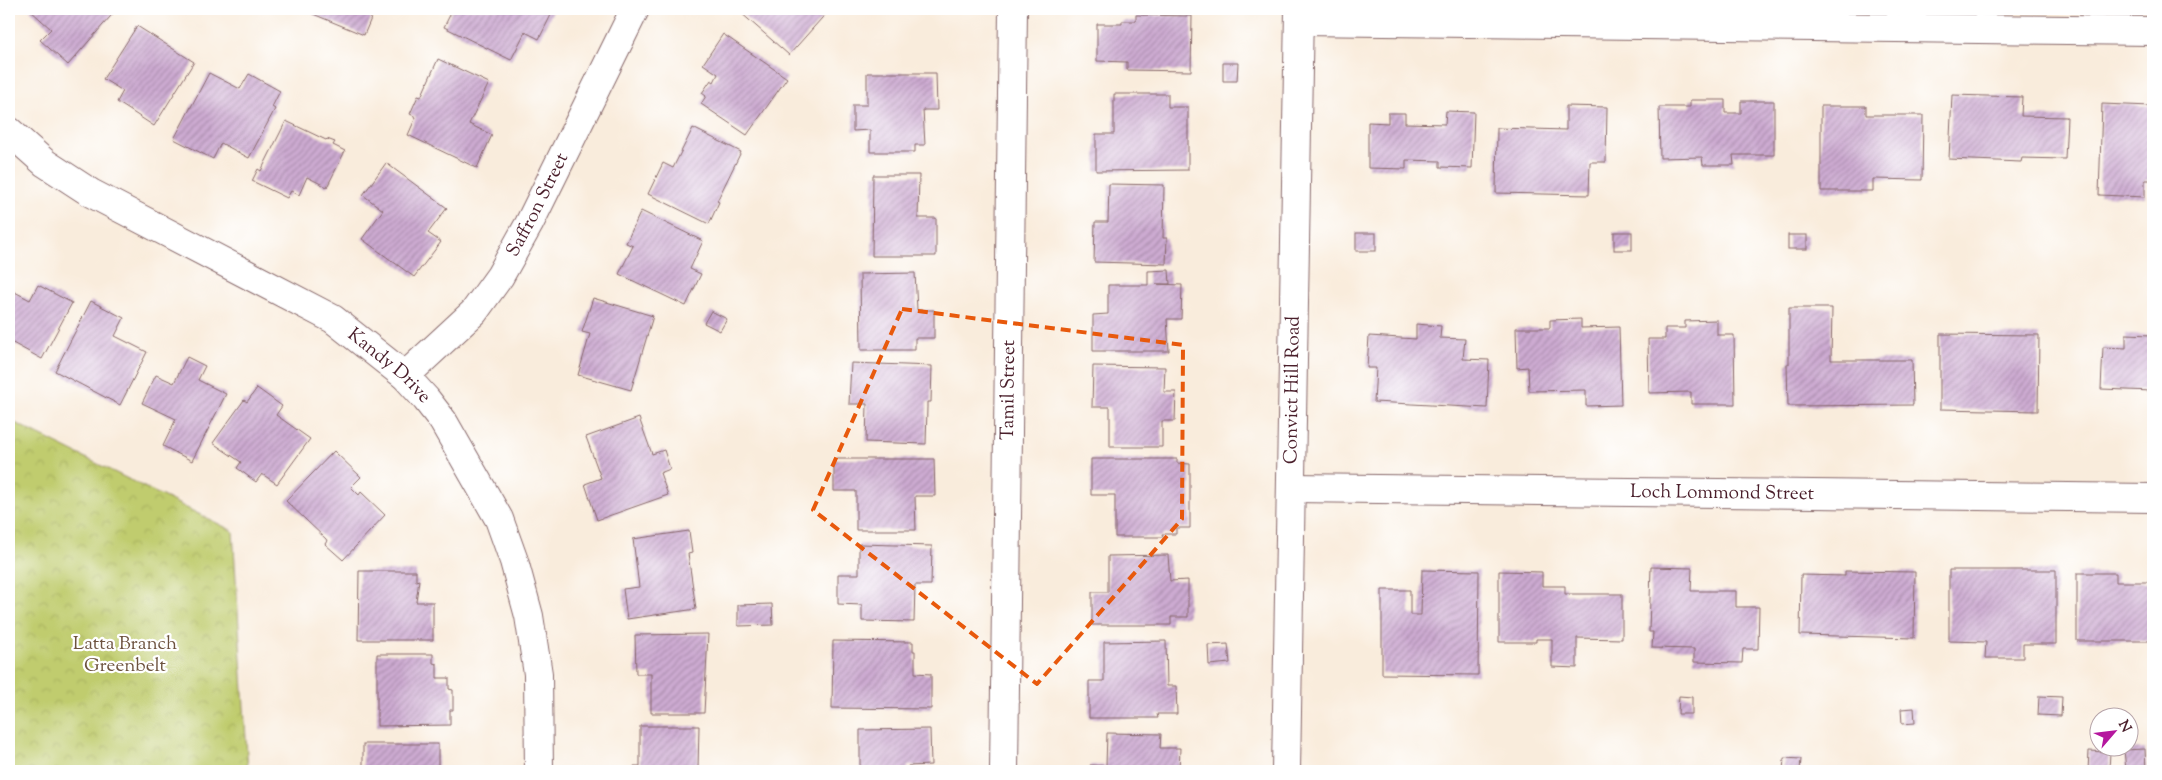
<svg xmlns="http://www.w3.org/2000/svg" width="2162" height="780" viewBox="0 0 2162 780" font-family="'Sorts Mill Goudy',serif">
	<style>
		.park { fill: url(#park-crowns); stroke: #85764c }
		.building { fill: url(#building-hatch) }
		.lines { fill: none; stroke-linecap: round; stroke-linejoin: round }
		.minor-casing { stroke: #876769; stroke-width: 30 }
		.tertiary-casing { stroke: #876769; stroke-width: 30 }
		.minor { stroke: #fff; stroke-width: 28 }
		.tertiary { stroke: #fff; stroke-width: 28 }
		.marked { fill: none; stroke: #e8590c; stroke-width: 4; stroke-dasharray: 10 6; stroke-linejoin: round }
		.labels { text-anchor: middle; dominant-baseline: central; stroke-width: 4.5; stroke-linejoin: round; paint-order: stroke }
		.street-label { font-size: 19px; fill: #4a1f2b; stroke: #fff }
		.park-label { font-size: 19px; fill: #6d533f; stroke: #fff }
	</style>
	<defs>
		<pattern id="park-crowns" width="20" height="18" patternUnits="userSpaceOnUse" patternTransform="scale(1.25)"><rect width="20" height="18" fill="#c0cc6e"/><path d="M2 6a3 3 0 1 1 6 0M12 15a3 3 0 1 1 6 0" fill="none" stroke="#a6af5f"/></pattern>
		<pattern id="building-hatch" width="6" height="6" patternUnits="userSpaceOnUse" patternTransform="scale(1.25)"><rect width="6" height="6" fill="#cdabd2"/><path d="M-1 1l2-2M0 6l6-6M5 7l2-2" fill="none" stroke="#a88bab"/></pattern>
	</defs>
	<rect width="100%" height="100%" fill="#fff"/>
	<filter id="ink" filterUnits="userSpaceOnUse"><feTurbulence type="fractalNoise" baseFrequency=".02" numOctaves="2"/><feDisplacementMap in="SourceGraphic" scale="10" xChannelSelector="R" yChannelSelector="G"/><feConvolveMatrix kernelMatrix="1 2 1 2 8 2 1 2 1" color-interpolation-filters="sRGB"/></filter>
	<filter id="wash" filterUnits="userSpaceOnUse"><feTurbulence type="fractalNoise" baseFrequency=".0096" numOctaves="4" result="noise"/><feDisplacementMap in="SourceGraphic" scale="20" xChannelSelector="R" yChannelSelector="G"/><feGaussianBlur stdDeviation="1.12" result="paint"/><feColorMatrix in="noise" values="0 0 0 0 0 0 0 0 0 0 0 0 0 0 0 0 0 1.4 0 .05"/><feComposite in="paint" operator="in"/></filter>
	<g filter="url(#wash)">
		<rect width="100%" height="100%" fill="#f9ecdc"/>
		<!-- park -->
		<path class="park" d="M9,420L233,531L248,771H9Z"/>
		<g id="blocks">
			<!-- building -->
			<g class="building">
				<path d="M31,9H117L68,65L40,40L51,29L30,10Z"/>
				<path d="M301,9H375L364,35Z"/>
				<path d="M453,9H554L539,39L525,32L511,60L444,27Z"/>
				<path d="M743,9H830L789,55L740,12Z"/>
				<path d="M1136,15L1192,16L1191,71L1127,70V62L1097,61V24H1122V21H1136Z"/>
				<path d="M137,26L194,62L154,126L117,102L123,91L103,79Z"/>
				<path d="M723,34L787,78L747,135L701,104L706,96L702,93L711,80L714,82L718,74L703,64Z"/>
				<path d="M438,59L489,83L469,124L492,135L477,168L408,135L416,117L410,114L418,96L421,97Z"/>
				<path d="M1223,63H1238L1237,81H1223Z"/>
				<path d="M209,73L240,89L249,74L280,91L272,107L275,109L249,158L221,143L213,159L174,139Z"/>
				<path d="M867,73H936L937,110H923L925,145H915V152H870V130L853,131V105H867Z"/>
				<path d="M1114,94H1168V107H1188V170L1096,171V134H1114Z"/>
				<path d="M1952,95L2022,97L2021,116L2067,117L2065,159L2022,158L2021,162L1949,159Z"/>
				<path d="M1690,100H1725V113H1741V101H1774V155H1733L1734,165H1703L1702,157L1660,158L1659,107H1690Z"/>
				<path d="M2102,104L2151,106V122H2153V180H2145V197L2099,195Z"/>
				<path d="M1566,106L1607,107L1606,162H1590L1589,195L1496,193L1497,128L1566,130Z"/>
				<path d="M1821,106H1866V115H1923L1922,180L1873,179V191H1821Z"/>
				<path d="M1446,111L1474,112L1472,168L1440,167V161L1406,160V169L1368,168V122L1388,123V113H1405V123L1445,124Z"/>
				<path d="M286,121L326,140L327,139L335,142L333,145L345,151L327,187L307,177L299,195L291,191L287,198L252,181L258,169L261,171Z"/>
				<path d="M693,128L741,152L717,201L719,202L709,224L648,194L663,163L673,168Z"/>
				<path d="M386,163L447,208L428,233L441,242L414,277L362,239L383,210L363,195Z"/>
				<path d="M873,175H919L918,218H936V256H872Z"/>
				<path d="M1109,184L1164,185L1163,238H1167L1166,264L1094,262L1095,222H1108Z"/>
				<path d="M641,211L703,241L690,269L701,274L686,306L619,274L633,246L626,243Z"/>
				<rect x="1614" y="232" width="18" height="18"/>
				<rect x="1356" y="233" width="20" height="18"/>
				<rect x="1788" y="235" width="19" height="14"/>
				<path d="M1169,270L1170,284H1156L1182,285L1181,319H1167L1169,351H1093V315L1108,314V285H1148V271Z"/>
				<path d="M915,273L917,310H934V338H915V350H861L860,274Z"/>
				<path d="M38,285L72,303L42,359L9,341V289L30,300Z"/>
				<path d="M593,298L653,316L631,390L578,375L590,334L582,332Z"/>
				<path d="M91,301L124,318L115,336L147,352L120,405L55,371Z"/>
				<path d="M1789,308H1832L1831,360H1912L1913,405L1788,406L1787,364H1789Z"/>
				<path d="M711,311L727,319L720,331L704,323Z"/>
				<path d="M1581,319V328L1619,327L1621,405L1586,406V390L1529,391L1528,367L1517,368L1516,328H1550V320Z"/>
				<path d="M1717,320V335H1734L1735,404H1691V392L1649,393L1648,339H1665V328H1685V321Z"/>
				<path d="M1416,324L1441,326L1440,338L1465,339L1463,359L1489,360L1487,408L1374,402L1376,368H1367L1369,336L1416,339Z"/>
				<path d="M1940,334L2039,335L2038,411L1940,409Z"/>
				<path d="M2126,334L2152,335L2153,391L2101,389L2103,347L2126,348Z"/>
				<path d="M187,357L205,366L198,380L226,394L192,461L163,446L176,419L142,403L156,375L174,383Z"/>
				<path d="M851,363L932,366L931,402H927V407L926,444L866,442L867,404H849Z"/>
				<path d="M1093,366L1165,367L1164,392H1176L1175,421H1162V447H1110V407H1092Z"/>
				<path d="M257,388L282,406L276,415L310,439L277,484L262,474L256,482L237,468L241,462L213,443L244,400L247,402Z"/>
				<path d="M639,418L652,454L664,450L670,469L660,473L668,495L597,520L585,484L601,478L586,437Z"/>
				<path d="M334,451L361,477L351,487L359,495L361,492L385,515L343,560L325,544L327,541L326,539L286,501Z"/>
				<path d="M834,459H934L935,496H915L916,530H856V491H834Z"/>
				<path d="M1091,459H1177V463L1190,464V528H1176V534H1162L1163,537H1115V495H1091Z"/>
				<path d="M689,531L692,553L688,554L696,609L627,619L623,589L639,587L633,539Z"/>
				<path d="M859,544L932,546L931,585H915L914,622L862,621V605L838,604V574H859Z"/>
				<path d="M1168,555L1170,581L1188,580V617H1171V625H1092V592H1108V556Z"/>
				<path d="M1651,567L1692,568L1691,591H1736V607H1759L1758,649H1743L1742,663L1694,662V649L1652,648L1653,632H1649Z"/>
				<path d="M1422,570L1479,571L1478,675L1382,674V590H1410V615H1421Z"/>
				<path d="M1949,570H2056V644H2023V658H1985L1986,642L1949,641Z"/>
				<path d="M359,571H416V581L419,580L416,602H433V640H358Z"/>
				<path d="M1499,571L1542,572V586H1565V594H1622V639L1577,638V668L1552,667V639H1536V642H1499Z"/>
				<path d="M1845,571L1915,572L1914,638L1800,635L1801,575L1845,576Z"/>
				<path d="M2077,573H2116V582H2153V641H2077Z"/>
				<path d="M772,604L773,625L738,626V605Z"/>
				<path d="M708,634L704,713H651V674H636L635,635Z"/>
				<path d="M833,641L913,642V651H915V673L931,674V709L832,708Z"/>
				<path d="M1166,641L1167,686H1176L1177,714H1157L1158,718H1089V681H1104V642Z"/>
				<path d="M1228,644L1230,663L1209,665L1208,645Z"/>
				<path d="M377,654H433V663L437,664V678H449V689L453,690V710H450V725L377,726Z"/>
				<path d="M1679,696L1692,697V714H1678Z"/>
				<path d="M2039,696L2062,697L2061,716L2038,715Z"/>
				<path d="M1914,708L1915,723L1902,724L1901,709Z"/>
				<path d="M640,726H699L698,769H716V771H634V766H640Z"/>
				<path d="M930,729L931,765L908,766V771H860V730Z"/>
				<path d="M1107,733L1161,734L1160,748H1180L1179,771H1090V765L1106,766Z"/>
				<rect x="363" y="744" width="75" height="27"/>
				<path d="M2145,749L2146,770H2126L2124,750Z"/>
				<path d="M2089,751L2110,752L2109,771H2088Z"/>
				<path d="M1784,758L1801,759L1800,771H1783Z"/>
			</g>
		</g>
	</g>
	<g filter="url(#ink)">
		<use href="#blocks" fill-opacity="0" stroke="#876769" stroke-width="1"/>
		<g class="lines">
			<defs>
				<g id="minor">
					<path d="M1299,21L2153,31"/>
					<path id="s1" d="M9,131L45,163L91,193L333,319L405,376L426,399L443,421L499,519L514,561L529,616L538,674L539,771"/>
					<path id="s2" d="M405,376L474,312L500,276L529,224L635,9"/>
					<path id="s3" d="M1291,488L2153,498"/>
					<path id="s4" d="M1004,771L1013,9"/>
				</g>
				<g id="tertiary">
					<path id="s5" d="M1286,771L1299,9"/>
				</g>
			</defs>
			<!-- minor casing -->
			<use href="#minor" class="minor-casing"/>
			<!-- tertiary casing -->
			<use href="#tertiary" class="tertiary-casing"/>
			<!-- minor -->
			<use href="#minor" class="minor"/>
			<!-- tertiary -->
			<use href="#tertiary" class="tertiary"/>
		</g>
	</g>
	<!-- marked area -->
	<path class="marked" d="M902,309L1183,345L1182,519L1037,684L813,510Z"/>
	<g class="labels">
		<!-- street labels -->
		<g class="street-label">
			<text stroke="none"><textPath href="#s2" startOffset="219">Saffron Street</textPath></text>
			<text stroke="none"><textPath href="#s1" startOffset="449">Kandy Drive</textPath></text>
			<text stroke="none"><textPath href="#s4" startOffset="381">Tamil Street</textPath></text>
			<text stroke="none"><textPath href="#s5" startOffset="381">Convict Hill Road</textPath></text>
			<text stroke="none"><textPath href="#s3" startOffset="431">Loch Lommond Street</textPath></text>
		</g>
		<!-- park labels -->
		<g class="park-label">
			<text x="125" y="644">Latta Branch<tspan x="125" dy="22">Greenbelt</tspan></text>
		</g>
	</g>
	<!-- margin -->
	<rect width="2162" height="780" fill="none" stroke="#fff" stroke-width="30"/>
	<!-- north arrow -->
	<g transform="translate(2114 732) rotate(62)"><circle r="24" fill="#ffffff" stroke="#b7a5aa"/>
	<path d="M0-4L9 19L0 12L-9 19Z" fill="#b5179e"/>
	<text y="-8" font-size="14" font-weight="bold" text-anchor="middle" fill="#4a1f2b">N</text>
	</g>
</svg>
